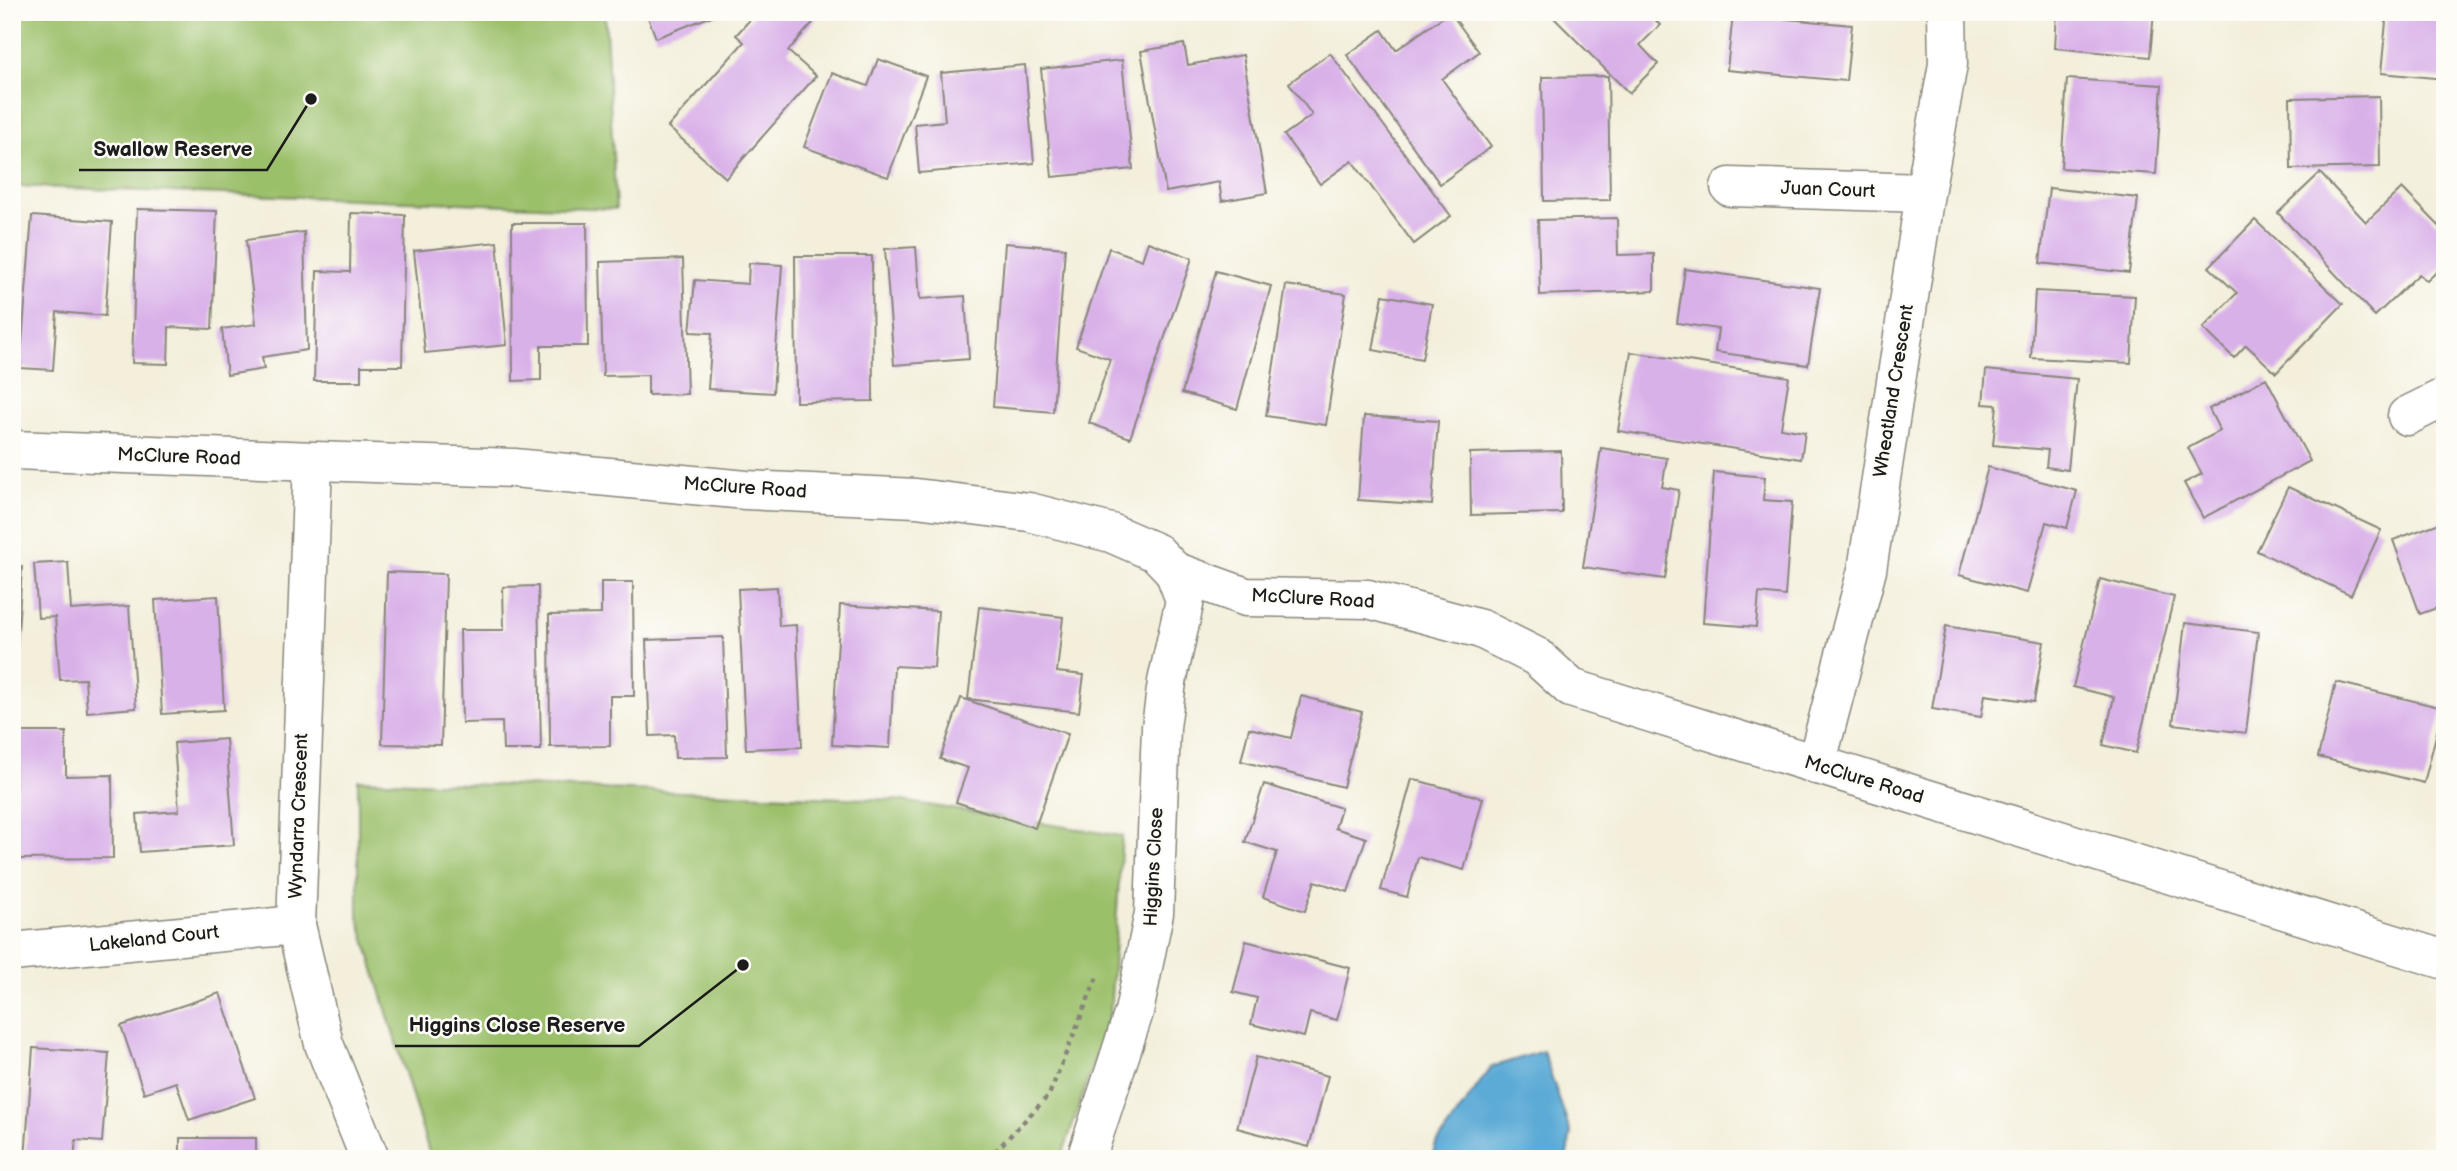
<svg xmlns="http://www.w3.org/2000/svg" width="2457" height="1171" viewBox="0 0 2457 1171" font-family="'Balsamiq Sans',sans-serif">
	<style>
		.green { fill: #9bc06b; stroke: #5c6e44; stroke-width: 2 }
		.water { fill: #5caad6; stroke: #3c6379; stroke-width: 2 }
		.building { fill: #d9b1e9 }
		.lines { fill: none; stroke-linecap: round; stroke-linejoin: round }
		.street-casing { stroke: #88867c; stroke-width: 41 }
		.path { stroke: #88867c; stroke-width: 4.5; stroke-dasharray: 5 5; stroke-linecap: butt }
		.street { stroke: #fff; stroke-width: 38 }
		.labels { text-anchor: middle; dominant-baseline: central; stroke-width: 5; stroke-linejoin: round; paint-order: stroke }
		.street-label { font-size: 19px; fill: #1c1c1c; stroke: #fdfcf7 }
		.leader { fill: none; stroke: #1c1c1c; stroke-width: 2.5 }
		.callout-dot { fill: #1c1c1c; stroke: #fdfcf7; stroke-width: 2.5 }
		.callout-label { font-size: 21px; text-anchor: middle; font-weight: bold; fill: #1c1c1c; stroke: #fdfcf7; stroke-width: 5; stroke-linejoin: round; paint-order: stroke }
	</style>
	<rect width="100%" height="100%" fill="#fdfcf7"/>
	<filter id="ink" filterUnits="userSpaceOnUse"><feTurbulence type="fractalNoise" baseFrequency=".0143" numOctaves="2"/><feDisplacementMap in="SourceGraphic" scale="14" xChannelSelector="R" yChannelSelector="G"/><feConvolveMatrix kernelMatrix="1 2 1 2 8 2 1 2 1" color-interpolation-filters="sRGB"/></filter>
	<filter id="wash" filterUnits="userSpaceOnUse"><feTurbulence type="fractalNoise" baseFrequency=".00686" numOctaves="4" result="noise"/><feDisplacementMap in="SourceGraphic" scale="28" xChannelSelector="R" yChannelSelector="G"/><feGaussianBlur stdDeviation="1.57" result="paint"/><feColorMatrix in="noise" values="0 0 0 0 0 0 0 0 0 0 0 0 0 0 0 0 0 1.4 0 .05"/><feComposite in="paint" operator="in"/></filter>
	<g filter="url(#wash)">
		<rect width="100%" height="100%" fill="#f3efdb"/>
		<!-- green -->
		<g class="green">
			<path d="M12,12H605L616,209L12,186Z"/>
			<path d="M358,780L896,800L1122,836L1110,1014L1061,1159H431L358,916Z"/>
		</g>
		<!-- water -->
		<path class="water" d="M1543,1051L1571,1134L1566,1159H1432L1435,1146L1491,1067Z"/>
		<g id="blocks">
			<!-- building -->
			<g class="building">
				<path d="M646,12H722L656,38Z"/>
				<path d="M757,12H808L816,19L788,51L816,76L726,178L668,127L744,42L736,35Z"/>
				<path d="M1450,12L1479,52L1442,79L1491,147L1440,184L1347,55L1382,30L1396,50Z"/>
				<path d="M1548,12H1648L1660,25L1640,45L1658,64L1629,93Z"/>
				<path d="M2057,12H2154L2150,57L2055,48Z"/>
				<path d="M2387,12H2445V79L2381,73Z"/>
				<path d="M1733,14L1852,25L1846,81L1727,70Z"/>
				<path d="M1184,44L1188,65L1243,55L1267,193L1222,201L1219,182L1166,192L1141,51Z"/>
				<path d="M1330,53L1451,216L1414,244L1352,161L1320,184L1284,135L1312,115L1289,83Z"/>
				<path d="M878,59L926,76L888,177L804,147L832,73L868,86Z"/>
				<path d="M1122,60L1133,169L1052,177L1041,69Z"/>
				<path d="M1025,65L1034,163L919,173L915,124L945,121L941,73Z"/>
				<path d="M1608,76L1610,200L1544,201L1542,77Z"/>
				<path d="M2067,79L2162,85L2156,174L2061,168Z"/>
				<path d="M2379,96L2380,167L2291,169L2290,98Z"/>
				<path d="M2320,173L2366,222L2402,188L2445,232V264L2427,281L2419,274L2375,316L2278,213Z"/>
				<path d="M2049,188L2138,198L2129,273L2040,263Z"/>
				<path d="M137,209L217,211L212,329L169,327L168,364L132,363Z"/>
				<path d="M351,213L405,215L402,366H361V381H314L317,271L350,272Z"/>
				<path d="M32,216L112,222L105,316L57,312L53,370L20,368Z"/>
				<path d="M1617,218L1618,255L1654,254V291L1540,295L1538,220Z"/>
				<path d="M2255,220L2343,304L2276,373L2246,345L2234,358L2203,328L2237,293L2209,267Z"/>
				<path d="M512,223H587L588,346H541V380L513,381Z"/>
				<path d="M304,232L307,350L262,357L264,369L227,375L222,329L256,324L246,240Z"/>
				<path d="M497,242L507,345L425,353L414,251Z"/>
				<path d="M1148,242L1192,258L1130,438L1089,423L1110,359L1076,347L1109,248L1142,260Z"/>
				<path d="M1005,243L1065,248L1053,412L993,407Z"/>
				<path d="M916,247L920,299L965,296L969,359L894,365L885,249Z"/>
				<path d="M795,256H872L873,401L796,402Z"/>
				<path d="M683,259L687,394L648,395V375L603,376L600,262Z"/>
				<path d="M749,263L782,265L773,393L708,389L712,333L690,332L695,280L748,284Z"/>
				<path d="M1685,269L1820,288L1808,365L1715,352L1718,329L1677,323Z"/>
				<path d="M1216,271L1271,286L1237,409L1182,393Z"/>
				<path d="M1286,285L1346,294L1326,425L1266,416Z"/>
				<path d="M2035,291L2135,296L2131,363L2031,358Z"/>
				<path d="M1383,295L1432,304L1422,359L1373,350Z"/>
				<path d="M1631,352L1789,377L1781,428L1805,432L1801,459L1618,431Z"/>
				<path d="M1986,370L2077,379L2068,470L2046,467L2048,450L1993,445L1997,405L1983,404Z"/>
				<path d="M2266,378L2310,461L2203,518L2184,483L2202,474L2188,448L2220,431L2209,409Z"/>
				<path d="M1364,416L1438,421L1432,505L1358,500Z"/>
				<path d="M1601,448L1667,458L1662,487L1679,490L1665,579L1583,567Z"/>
				<path d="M1561,451L1562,513L1471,515L1470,453Z"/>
				<path d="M1988,467L2077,491L2067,528L2046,522L2027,593L1959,575Z"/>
				<path d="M1714,472L1765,477L1763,500L1792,502L1785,596L1759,593L1756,627L1703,623Z"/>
				<path d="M2288,487L2381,530L2351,595L2257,551Z"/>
				<path d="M2445,521V605L2420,614L2393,540Z"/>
				<path d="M68,562L71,610L129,606L136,708L87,712L85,679L60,680L55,617L38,618L34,564Z"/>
				<path d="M12,566L22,567L15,683H12Z"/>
				<path d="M387,572L446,574L441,745L382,744Z"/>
				<path d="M2100,579L2174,597L2136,753L2103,745L2114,697L2073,687Z"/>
				<path d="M601,582H633L634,696H610V746L550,747L549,615L601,614Z"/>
				<path d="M538,586L541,750H503L502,722L462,723L460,630H504L503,587Z"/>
				<path d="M777,587L779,626L796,625L802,747L746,749L738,589Z"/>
				<path d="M218,596L224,710L162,714L155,600Z"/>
				<path d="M840,605L938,611L934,668L894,666L890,748L832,745Z"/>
				<path d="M979,607L1063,617L1057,672L1084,675L1079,712L968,699Z"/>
				<path d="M2185,623L2258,632L2246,733L2173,724Z"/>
				<path d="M1946,626L2044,642L2034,702L1985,695L1981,717L1932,709Z"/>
				<path d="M723,637L727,757L675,758L674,735L650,736L646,640Z"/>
				<path d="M2336,682L2443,708L2424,783L2318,757Z"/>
				<path d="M1301,696L1362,712L1343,787L1241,761L1249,728L1291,738Z"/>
				<path d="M961,698L1068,734L1035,828L956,802L968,768L940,759Z"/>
				<path d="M15,732H66V776L112,775L113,858L16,859Z"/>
				<path d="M226,739L234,845L140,852L137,814L179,811L174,743Z"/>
				<path d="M1412,779L1483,798L1464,870L1418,857L1407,897L1381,890Z"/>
				<path d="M1264,784L1341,808L1335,828L1366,838L1348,892L1315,881L1305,911L1263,897L1277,852L1245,842Z"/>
				<path d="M1246,941L1350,968L1337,1020L1310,1013L1304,1037L1251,1024L1257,998L1233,992Z"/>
				<path d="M220,993L255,1098L189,1120L176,1082L144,1093L121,1026Z"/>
				<path d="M33,1048L109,1053L102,1142L76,1140L74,1159H25Z"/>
				<path d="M1256,1057L1328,1076L1309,1147L1237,1128Z"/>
				<rect x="180" y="1138" width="76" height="21"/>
			</g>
		</g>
	</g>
	<g filter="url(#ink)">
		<use href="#blocks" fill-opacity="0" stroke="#88867c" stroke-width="2"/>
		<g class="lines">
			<defs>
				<g id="street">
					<path d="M1730,187L1925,193"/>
					<path d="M2407,416L2445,397"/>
					<path d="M12,450L514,468L746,490L916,498L1029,512L1111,533L1157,553L1174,571L1185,600L1167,682L1161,727L1154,913L1134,1012L1086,1159"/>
					<path d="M313,462L296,925L324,1044L370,1159"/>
					<path d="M1174,571L1246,597L1368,599L1481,629L1537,657L1571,688L2445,960"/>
					<path d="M1816,765L1867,570L1925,193L1948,64L1947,12"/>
					<path d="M12,952L296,925"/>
				</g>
			</defs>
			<!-- street casing -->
			<use href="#street" class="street-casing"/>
			<!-- path -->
			<path class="path" d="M988,1159L1049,1095L1097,977"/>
			<!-- street -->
			<use href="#street" class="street"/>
		</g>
	</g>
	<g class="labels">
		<!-- street labels -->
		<g class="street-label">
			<text transform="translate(1828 190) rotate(2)">Juan Court</text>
			<text transform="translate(1894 391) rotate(-81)">Wheatland Crescent</text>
			<text transform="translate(179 457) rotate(2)">McClure Road</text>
			<text transform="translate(745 488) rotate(4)">McClure Road</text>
			<text transform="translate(1313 599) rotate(3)">McClure Road</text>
			<text transform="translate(1864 780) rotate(17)">McClure Road</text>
			<text transform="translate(299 816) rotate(-88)">Wyndarra Crescent</text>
			<text transform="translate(1154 867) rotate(-87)">Higgins Close</text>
			<text transform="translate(154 939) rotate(-6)">Lakeland Court</text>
		</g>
	</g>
	<!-- callouts -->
	<path class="leader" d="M311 99L267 170H79M743 965L639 1046H395"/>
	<g class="callout-dot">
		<circle cx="311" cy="99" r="7"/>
		<circle cx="743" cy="965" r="7"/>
	</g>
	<g class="callout-label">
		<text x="173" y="156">Swallow Reserve</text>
		<text x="517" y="1032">Higgins Close Reserve</text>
	</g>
	<!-- margin -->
	<rect width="2457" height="1171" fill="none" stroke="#fdfcf7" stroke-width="42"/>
</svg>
